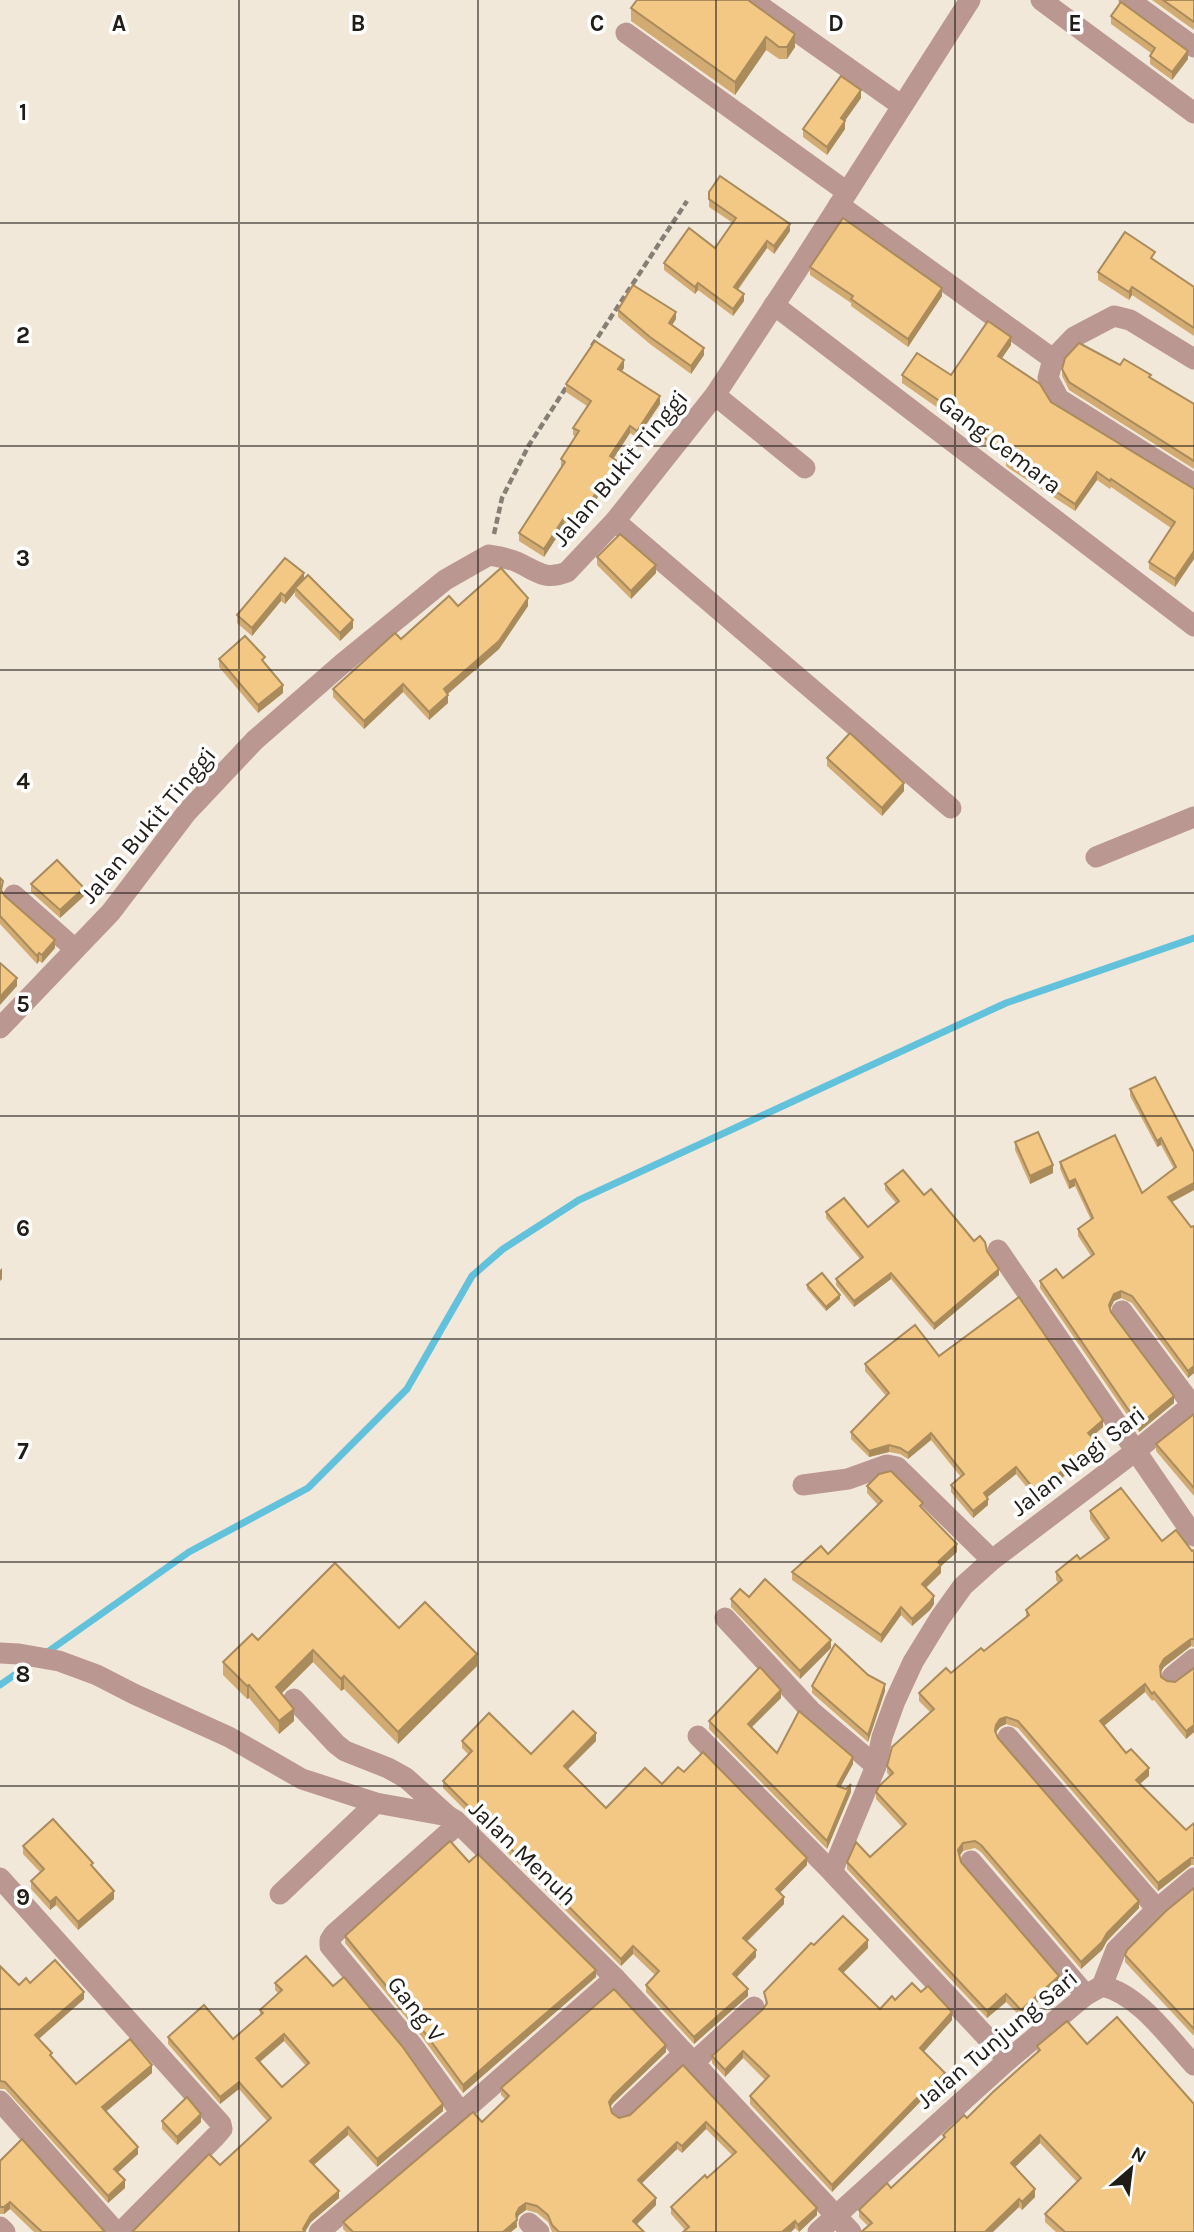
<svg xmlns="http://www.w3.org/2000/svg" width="1194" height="2232" viewBox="0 0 1194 2232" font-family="Karla,sans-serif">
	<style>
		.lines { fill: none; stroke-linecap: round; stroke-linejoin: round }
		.stream { stroke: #62c2dc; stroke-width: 7 }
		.path { stroke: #867f76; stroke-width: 4.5; stroke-dasharray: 7 3.5; stroke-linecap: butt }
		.minor { stroke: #bb9792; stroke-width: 21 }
		.wall { fill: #d1ab72; fill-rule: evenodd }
		.shaded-wall { fill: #aa8b5c }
		.building { fill: #f3c784; stroke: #aa8b5c; stroke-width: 2; fill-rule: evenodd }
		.grid { fill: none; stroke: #201c17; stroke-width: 2; stroke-opacity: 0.55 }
		.labels { text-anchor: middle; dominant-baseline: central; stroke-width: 7; stroke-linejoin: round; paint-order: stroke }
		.street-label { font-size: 24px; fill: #201c17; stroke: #fff }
		.grid-label { font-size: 23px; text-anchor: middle; font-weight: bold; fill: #201c17; stroke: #fff; stroke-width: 7; stroke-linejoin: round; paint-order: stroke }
	</style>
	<rect width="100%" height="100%" fill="#f2e8da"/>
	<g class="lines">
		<!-- stream -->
		<g class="stream">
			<path d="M46,1653L189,1552L308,1488L407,1389L472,1276L503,1249L579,1200L1006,1003L1194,938"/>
			<path d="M0,1685L33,1662"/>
		</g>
		<!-- path -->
		<g class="path">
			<path d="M592,346L687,201"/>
			<path d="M494,534L502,498L529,445L569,383"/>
		</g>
		<!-- minor -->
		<g class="minor">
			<path d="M1041,0L1194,113"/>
			<path d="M1129,0L1194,47"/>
			<path d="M756,3L902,106"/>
			<path d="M626,33L847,192"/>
			<path d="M839,205L1053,359L1074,337L1114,316L1130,320L1194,359"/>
			<path d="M774,305L1194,626"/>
			<path d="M1053,359L1048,378L1059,399L1194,484"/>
			<path d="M715,395L805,468"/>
			<path d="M615,521L951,808"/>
			<path d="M1096,857L1194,817"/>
			<path d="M14,895L75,949"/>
			<path d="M0,1028L111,912L187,812L255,740L342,664L445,580L489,555C499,557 508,558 517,562C537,571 544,581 567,572L615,521L715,395L802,263L970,0"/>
			<path d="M998,1250L1194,1536"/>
			<path d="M1122,1311L1192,1405"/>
			<path d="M803,1485L848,1479L887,1465L897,1467L992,1560"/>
			<path d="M725,1618L811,1711L876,1766"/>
			<path d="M0,1653L19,1654L59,1661L97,1675L134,1694L229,1737L302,1779L376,1803L448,1816L455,1820L615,1978L851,2232"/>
			<path d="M1172,1677L1194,1659"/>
			<path d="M294,1699L336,1744L345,1751L388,1768L406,1778L448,1816"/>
			<path d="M698,1736L832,1872L1008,2060"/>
			<path d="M1008,1737L1157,1909"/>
			<path d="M458,1824L334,1934L330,1940V1946L412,2045L461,2113"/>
			<path d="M971,1861L1086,1995"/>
			<path d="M832,1872L876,1766L882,1737L895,1701L913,1662L940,1618L963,1586L992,1560L1137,1450L1194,1403"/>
			<path d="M0,1878L221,2124L222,2129L216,2136L121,2232"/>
			<path d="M280,1894L376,1803"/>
			<path d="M1102,1986L1116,1950L1157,1909L1194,1878"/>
			<path d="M693,2063L754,2007"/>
			<path d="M0,2101L116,2232"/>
			<path d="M622,2112L684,2053"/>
			<path d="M529,2223L539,2232"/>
			<path d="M0,2227L5,2232"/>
			<path d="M319,2232L461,2113L615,1978"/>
			<path d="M818,2232L1008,2060L1086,1995L1102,1986C1139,1994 1169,2038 1194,2065"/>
		</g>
	</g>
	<!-- wall -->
	<g class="wall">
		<path d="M748,0L795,47L787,59H779L766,50L735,95L631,21V8Z"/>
		<path d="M1152,0H1194V30Z"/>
		<path d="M1111,16L1188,59L1172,80L1150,64V56L1151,53L1111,24Z"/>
		<path d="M861,98L845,121V129L827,155L803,137V129Z"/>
		<path d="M709,192L790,231L774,254L767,248L738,290L744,301L733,316L698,290L695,294L664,270V263L715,248L733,223L709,207Z"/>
		<path d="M1155,259V260L1194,287V336L1132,295L1129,300L1098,280V272Z"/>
		<path d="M810,267L942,296L908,347L851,306V303L810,275Z"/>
		<path d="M618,310L676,319L672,325L704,355L691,374L650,344L618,317Z"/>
		<path d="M1011,345L1001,359L1051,402L1194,489V559L1175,587L1149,569V562L1171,528L1111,487L1110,489L1097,480L1075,511L1010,469L1006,466V460L974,438V433L902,383V375H951Z"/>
		<path d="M1120,365L1151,378L1194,404V469L1069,390L1062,376V369Z"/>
		<path d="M624,368L621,372L660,404L637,438L630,433L613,459L617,469L589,510V514L576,533L564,526L544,557L519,541V533L561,467V459L576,437L573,435V428L587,406L566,392V384Z"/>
		<path d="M597,557L656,573L631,599L597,565Z"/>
		<path d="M304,579L353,628L340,641L295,596V592L285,604L281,601L252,636L237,623V615Z"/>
		<path d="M458,606H528L499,649L448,694V703L429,720L403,692L364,729L333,697V689L401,639Z"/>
		<path d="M219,659L265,663L283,693L258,713L219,667Z"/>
		<path d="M827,758L904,791L882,816L827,766Z"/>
		<path d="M0,878L2,892L5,896L55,948L42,963L39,961L37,964L0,924Z"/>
		<path d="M31,884L84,896L60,918L31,892Z"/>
		<path d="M1130,1089L1194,1152V1190L1172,1202L1191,1227L1194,1226V1373L1188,1378L1132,1303L1121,1298L1114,1301L1110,1309L1174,1403L1139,1432L1040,1288V1281L1063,1278L1091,1256L1078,1236V1229L1091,1220L1075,1186L1069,1189L1060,1169V1162L1142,1193L1174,1169L1161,1145L1157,1147L1130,1096Z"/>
		<path d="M1015,1142L1053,1173L1030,1184L1015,1150Z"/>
		<path d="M885,1184L924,1195L974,1241L987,1251L999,1275L934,1330L891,1279L854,1307L836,1285V1279L860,1259L826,1218V1212L868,1227L896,1203L885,1190Z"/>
		<path d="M807,1285L840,1299L826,1311L807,1289Z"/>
		<path d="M939,1356L1103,1427L1092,1437L1096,1448L1037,1500L1016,1474L987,1497L988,1505L973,1518L951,1492V1485L961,1477L931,1440L908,1459L900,1454L889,1452L869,1457L851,1439V1432L886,1396L865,1371V1364Z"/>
		<path d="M1194,1414V1496L1156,1451V1444Z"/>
		<path d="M867,1486L923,1509L957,1552L941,1566V1573L926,1588L934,1604L930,1610L912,1626L901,1615L881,1643L792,1580V1572L828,1554L878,1505L867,1493Z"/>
		<path d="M1090,1511L1162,1541L1192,1551L1194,1550V1647L1191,1646L1164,1667L1161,1672V1677L1167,1681L1175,1682L1194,1668V1732L1186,1739L1154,1700L1152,1701L1145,1692L1104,1726L1126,1753L1149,1776L1140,1784L1186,1830L1194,1823V1865H1191L1158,1891L1018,1728L1006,1724L1000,1727L996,1732L998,1738L1139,1908L1107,1941L1102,1950L1081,1969L981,1852L975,1848L963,1851L960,1856L961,1862L1059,1983L1021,2017L1006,2002L987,2018L847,1869V1862L870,1857L902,1827L876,1799V1792L890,1776L887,1773V1766L930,1712L919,1701V1693L984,1651L1026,1618V1610L1058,1583L1056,1580V1572L1080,1559L1106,1541L1090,1519Z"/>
		<path d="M749,1597L831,1648L800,1679L731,1607V1599Z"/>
		<path d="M399,1628L477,1666L398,1744L344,1689L341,1691L313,1662L281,1694L294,1721L279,1734L249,1698L247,1699L223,1675V1662L258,1640Z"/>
		<path d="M812,1686L885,1691L868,1742L812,1693Z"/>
		<path d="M781,1698L751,1727L777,1753L853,1764L840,1787L851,1792L827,1849L709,1729V1721Z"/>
		<path d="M462,1741L531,1754L596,1741L567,1770L606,1808L662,1784L684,1772L807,1865L779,1893L784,1904L747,1942L756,1957L736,1977L748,1996L694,2044L646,1992V1985L655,1975L633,1954L621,1966L443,1788V1781L469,1755L462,1748Z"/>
		<path d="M23,1846L93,1868L114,1899L78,1930L56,1905L50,1910L31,1889V1881L40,1872L23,1854Z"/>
		<path d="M1194,1888V2036L1125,1962V1955Z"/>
		<path d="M345,1936L596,1977L463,2093L422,2037L345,1943Z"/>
		<path d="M814,1945L868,1948L843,1973L880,2009L895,2000L952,2020L923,2052L945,2081L924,2102L922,2100L832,2192L750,2104V2096L765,2080L743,2058L725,2077L712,2063V2056L763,2009L766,2005L764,1992Z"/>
		<path d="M0,1966L19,1985L30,1983L84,1999L39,2039L52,2058L76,2084L152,2073L106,2111L138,2154L118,2172L125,2188L108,2203L5,2089H0Z"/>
		<path d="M275,1983L443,2111L377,2167L348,2135L314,2165L339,2198L311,2222L220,2165L267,2121L239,2089L220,2104L168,2044V2037L233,2039L260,2016V2010L278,1993L275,1990ZM284,2041L306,2066L282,2087L260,2062Z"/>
		<path d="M1087,2044L1194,2232H1056L1045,2222V2214L1077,2182L1040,2143L1015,2167L1035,2197L1022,2210L1019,2207L868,2226L859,2217V2210L891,2188L943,2138V2135L967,2118L1037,2052V2046Z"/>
		<path d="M666,2052L613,2103L610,2107L612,2113L619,2118L630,2115L683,2065L817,2215L799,2232L795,2228L791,2232H683L685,2230L671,2214V2207L707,2178L732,2155L706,2129L682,2153L677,2149L642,2183L656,2205L636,2225L644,2232H552L548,2222L537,2213L526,2210L519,2215L517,2220V2227L511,2232H346L343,2229V2222L482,2122L505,2099L501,2095V2088Z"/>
		<path d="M162,2121L201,2122L177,2145L162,2129Z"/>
		<path d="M0,2161L105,2232H34L10,2209L4,2214H0Z"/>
	</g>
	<!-- shaded-wall -->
	<g class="shaded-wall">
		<path d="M795,34V47L787,59V47Z"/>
		<path d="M766,37V50L735,95V82Z"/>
		<path d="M1188,51V59L1172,80V72Z"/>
		<path d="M861,90V98L841,126V118Z"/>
		<path d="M845,121V129L827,155V147Z"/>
		<path d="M790,224V231L774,254V246Z"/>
		<path d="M767,241V248L734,294V287Z"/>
		<path d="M698,283V290L695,294V287Z"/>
		<path d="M1132,287V295L1129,300V292Z"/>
		<path d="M942,288V296L908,347V339Z"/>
		<path d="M744,294V301L733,316V309Z"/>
		<path d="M676,312V319L669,330V323Z"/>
		<path d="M1011,337V345L998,364V356Z"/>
		<path d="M704,348V355L691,374V366Z"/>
		<path d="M624,360V368L618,377V369Z"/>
		<path d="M660,396V404L637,438V431Z"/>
		<path d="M630,426V433L610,464V456Z"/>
		<path d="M617,461V469L589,510V514L576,533V526L588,505Z"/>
		<path d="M1097,472V480L1075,511V504Z"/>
		<path d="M564,518V526L544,557V549Z"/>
		<path d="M1194,551V559L1175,587V579Z"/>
		<path d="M656,565V573L631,599V591Z"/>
		<path d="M304,573V581L295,588V592L285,604V596Z"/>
		<path d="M281,593V601L252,636V628Z"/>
		<path d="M528,598V606L499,649L444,697V689Z"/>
		<path d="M353,620V628L340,641V633Z"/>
		<path d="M403,684V692L364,729V721Z"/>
		<path d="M283,685V693L258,713V705Z"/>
		<path d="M448,695V703L429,720V712Z"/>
		<path d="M904,783V791L882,816V808Z"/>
		<path d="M84,888V896L60,918V910Z"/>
		<path d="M55,940V948L42,963V955Z"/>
		<path d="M39,953V961L37,964V956Z"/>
		<path d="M17,978V986L0,1005V997Z"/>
		<path d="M1161,1138V1145L1157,1147V1141Z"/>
		<path d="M1053,1165V1173L1030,1184V1176Z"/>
		<path d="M1075,1179V1186L1069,1189V1182Z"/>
		<path d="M1194,1183V1190L1168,1204V1197Z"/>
		<path d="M2,1268V1279L0,1281V1270Z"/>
		<path d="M999,1269V1275L934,1330V1324Z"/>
		<path d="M891,1273V1279L854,1307V1301Z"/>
		<path d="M1121,1291V1298L1114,1301L1109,1312V1305L1114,1294Z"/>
		<path d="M840,1295V1299L826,1311V1307Z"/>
		<path d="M1194,1366V1373L1188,1378V1371Z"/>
		<path d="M1174,1396V1403L1139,1432V1425Z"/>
		<path d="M1103,1420V1427L1088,1440V1433Z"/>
		<path d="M931,1433V1440L908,1459V1453Z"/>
		<path d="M1096,1441V1448L1037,1500V1493Z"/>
		<path d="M889,1445V1452L869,1457V1451Z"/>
		<path d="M1016,1467V1474L984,1500V1493Z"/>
		<path d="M988,1499V1505L973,1518V1511Z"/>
		<path d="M957,1544V1552L941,1566V1573L922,1591V1584L938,1562Z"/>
		<path d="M934,1596V1604L930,1610L912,1626V1619Z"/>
		<path d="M901,1607V1615L881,1643V1635Z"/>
		<path d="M1191,1639V1646L1164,1667L1160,1673V1666L1164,1659Z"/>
		<path d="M831,1640V1648L800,1679V1671Z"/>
		<path d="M313,1650V1662L276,1699V1687Z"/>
		<path d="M477,1654V1666L398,1744V1732Z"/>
		<path d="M344,1676V1689L341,1691V1679Z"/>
		<path d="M885,1684V1691L868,1742V1735Z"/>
		<path d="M1145,1684V1692L1100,1729V1721Z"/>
		<path d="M249,1685V1698L247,1699V1686Z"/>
		<path d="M781,1690V1698L748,1731V1724Z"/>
		<path d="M294,1709V1721L279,1734V1721Z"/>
		<path d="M1006,1717V1724L1000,1727L996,1732V1725L1000,1719Z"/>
		<path d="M1194,1725V1732L1186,1739V1731Z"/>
		<path d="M596,1733V1741L564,1773V1766Z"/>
		<path d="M853,1757V1764L837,1793V1786Z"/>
		<path d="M1149,1768V1776L1136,1787V1780Z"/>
		<path d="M851,1784V1792L827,1849V1841Z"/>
		<path d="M963,1843V1851L958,1857V1850Z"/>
		<path d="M807,1858V1865L776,1897V1889Z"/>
		<path d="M1191,1858V1865L1158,1891V1883Z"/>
		<path d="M114,1891V1899L78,1930V1922Z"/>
		<path d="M56,1897V1905L50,1910V1902Z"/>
		<path d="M784,1897V1904L743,1945V1938Z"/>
		<path d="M1139,1901V1908L1107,1941L1102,1950L1081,1969V1962L1107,1933Z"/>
		<path d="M868,1940V1948L839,1977V1969Z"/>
		<path d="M633,1946V1954L621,1966V1959Z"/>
		<path d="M756,1950V1957L733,1981V1974Z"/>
		<path d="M596,1970V1977L463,2093V2085Z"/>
		<path d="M1059,1976V1983L1021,2017V2010Z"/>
		<path d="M748,1989V1996L694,2044V2037Z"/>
		<path d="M84,1992V1999L35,2042V2035Z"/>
		<path d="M1006,1994V2002L987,2018V2011Z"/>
		<path d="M952,2012V2020L920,2056V2048Z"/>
		<path d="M284,2034V2041L256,2065V2058Z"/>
		<path d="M666,2045V2052L613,2103L609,2109V2102L613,2096Z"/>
		<path d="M743,2051V2058L725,2077V2070Z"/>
		<path d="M152,2065V2073L102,2115V2107Z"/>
		<path d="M945,2073V2081L924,2102V2095Z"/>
		<path d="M239,2082V2089L220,2104V2097Z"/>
		<path d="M922,2093V2100L832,2192V2185Z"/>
		<path d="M443,2104V2111L377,2167V2159Z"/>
		<path d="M201,2114V2122L177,2145V2137Z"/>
		<path d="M706,2122V2129L682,2153V2146Z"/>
		<path d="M348,2127V2135L310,2168V2161Z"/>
		<path d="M1040,2135V2143L1011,2171V2163Z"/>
		<path d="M677,2142V2149L638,2187V2180Z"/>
		<path d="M138,2147V2154L114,2176V2169Z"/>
		<path d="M125,2180V2188L108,2203V2196Z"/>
		<path d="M1035,2189V2197L1022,2210V2202Z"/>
		<path d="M339,2191V2198L311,2222L305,2232L303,2229L311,2215Z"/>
		<path d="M656,2198V2205L633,2228V2221Z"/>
		<path d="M1019,2199V2207L993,2232H985Z"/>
		<path d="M10,2202V2209L4,2214V2207Z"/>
		<path d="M526,2203V2210L519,2215L516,2220L517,2227L511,2232H503L516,2214L519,2208Z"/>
		<path d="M817,2208V2215L799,2232L798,2225Z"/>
		<path d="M795,2221V2228L791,2232H782Z"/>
	</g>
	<!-- building -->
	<g class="building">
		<path d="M637,0H748L795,34L787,47H779L766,37L735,82L631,8Z"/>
		<path d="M1163,0H1194V22Z"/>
		<path d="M1121,2L1188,51L1172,72L1150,56L1155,48L1111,16Z"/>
		<path d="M841,76L861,90L841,118L845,121L827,147L803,129Z"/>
		<path d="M720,176L790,224L774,246L767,241L734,287L744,294L733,309L698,283L695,287L664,263L689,228L715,248L736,218L709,199V192Z"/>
		<path d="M843,218L942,288L908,339L851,299L853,296L810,267Z"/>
		<path d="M1125,232L1155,252L1151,258L1194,287V328L1132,287L1129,292L1098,272Z"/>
		<path d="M633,285L676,312L669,323L704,348L691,366L650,337L618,310Z"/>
		<path d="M988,321L1011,337L998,356L1040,384L1051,402L1194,489V551L1175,579L1149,562L1175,522L1111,479L1110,481L1097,472L1075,504L1010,461L1006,458L1009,454L974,431L977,427L902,375L917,353L951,375Z"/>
		<path d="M595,341L624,360L618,369L660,396L637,431L630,426L610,456L617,461L588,505L589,506L576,526L564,518L544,549L519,533L565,462L561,459L579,431L573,428L591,401L566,384Z"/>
		<path d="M1079,343L1120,365L1124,359L1151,375L1149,377L1194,404V461L1069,382L1062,369L1065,358Z"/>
		<path d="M620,534L656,565L631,591L597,557Z"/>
		<path d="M285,558L304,573L285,596L281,593L252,628L237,615Z"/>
		<path d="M501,568L528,598L499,641L444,689L448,695L429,712L403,684L364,721L333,689L395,633L401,639L449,596L458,606Z"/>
		<path d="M308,575L353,620L340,633L295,588Z"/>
		<path d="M245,636L265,657L262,660L283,685L258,705L219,659Z"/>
		<path d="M850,733L904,783L882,808L827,758Z"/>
		<path d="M57,860L84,888L60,910L31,884Z"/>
		<path d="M0,878L3,881L1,890L5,896L55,940L42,955L39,953L37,956L0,916Z"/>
		<path d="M0,963L17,978L0,997Z"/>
		<path d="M1155,1077L1194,1152V1183L1168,1197L1191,1227L1194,1226V1366L1188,1371L1132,1296L1121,1291L1114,1294L1109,1305L1111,1312L1174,1396L1139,1425L1040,1281L1056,1269L1063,1278L1094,1254L1078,1229L1093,1218L1075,1179L1069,1182L1060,1162L1115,1135L1142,1193L1176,1167L1161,1138L1157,1141L1130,1089Z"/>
		<path d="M1038,1132L1053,1165L1030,1176L1015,1142Z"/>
		<path d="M903,1170L924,1195L931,1189L974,1241L980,1236L985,1242L987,1251L999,1269L934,1324L891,1273L854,1301L836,1279L863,1257L826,1212L844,1198L868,1227L899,1201L885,1184Z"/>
		<path d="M822,1273L840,1295L826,1307L807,1285Z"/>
		<path d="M1019,1297L1103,1420L1088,1433L1096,1441L1037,1493L1016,1467L984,1493L988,1499L973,1511L951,1485L964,1474L931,1433L908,1453L900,1448L889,1445L869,1451L851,1432L889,1393L865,1364L915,1325L939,1356Z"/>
		<path d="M1194,1414V1488L1156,1444Z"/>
		<path d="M891,1471L923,1503L920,1506L957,1544L938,1562L941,1565L922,1584L934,1596L930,1602L912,1619L901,1607L881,1635L792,1572L821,1546L828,1554L882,1501L867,1486L879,1474Z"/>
		<path d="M1121,1488L1162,1541L1176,1530L1192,1551L1194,1550V1639H1191L1164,1659L1160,1666L1161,1677L1167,1681L1175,1682L1194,1668V1725L1186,1731L1154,1692L1152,1694L1145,1684L1100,1721L1126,1753L1131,1749L1149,1768L1136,1780L1186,1830L1194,1823V1858H1191L1158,1883L1018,1721L1006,1717L1000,1719L996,1725L995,1731L998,1738L1139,1901L1107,1933L1102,1942L1081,1962L981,1845L975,1841L963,1843L958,1850L961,1862L1059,1976L1021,2010L1006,1994L987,2011L847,1862L856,1842L870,1857L906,1824L876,1792L879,1786L893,1773L887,1766L892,1747L934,1709L919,1693L946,1668L951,1673L981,1648L984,1651L1029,1615L1026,1610L1062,1580L1056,1572L1077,1555L1080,1559L1109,1538L1090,1511Z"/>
		<path d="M335,1563L399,1628L425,1602L477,1654L398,1732L344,1676L341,1679L313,1650L276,1687L294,1709L279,1721L249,1685L247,1686L223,1662L252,1634L258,1640Z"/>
		<path d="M765,1579L831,1640L800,1671L731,1599L740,1589L749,1597Z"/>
		<path d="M835,1644L868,1675L885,1684L868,1735L812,1686Z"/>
		<path d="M760,1667L781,1690L748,1724L777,1753L799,1711L853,1757L837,1786L846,1789L851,1784L827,1841L709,1721Z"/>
		<path d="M573,1711L596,1733L564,1766L606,1808L645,1768L662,1784L678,1767L684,1772L703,1752L807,1858L776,1889L784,1897L743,1938L756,1950L733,1974L748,1989L694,2037L646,1985L659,1971L633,1946L621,1959L443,1781L472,1751L462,1741L489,1713L531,1754Z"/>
		<path d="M53,1819L93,1863L91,1865L114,1891L78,1922L56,1897L50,1902L31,1881L44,1869L23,1846Z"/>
		<path d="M450,1841L469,1862L478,1854L596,1970L463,2085L422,2029L345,1936Z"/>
		<path d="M1194,1888V2029L1125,1955L1127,1950L1166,1911Z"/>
		<path d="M843,1916L868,1940L839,1969L880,2009L892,1996L895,2000L912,1983L921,1992L928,1986L952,2012L920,2048L945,2073L924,2095L922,2093L832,2185L750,2096L769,2076L743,2051L725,2070L712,2056L763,2009L767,2003L764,1992L811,1943L814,1945Z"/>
		<path d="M306,1956L333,1986L344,1977L402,2046L443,2104L377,2159L348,2127L310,2161L339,2191L311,2215L303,2229L305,2232H132L209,2154L220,2165L271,2118L239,2082L220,2097L168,2037L204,2005L233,2039L263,2013L260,2010L282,1990L275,1983ZM284,2034L309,2063L282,2087L256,2058Z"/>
		<path d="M55,1960L84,1992L35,2035L52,2053L50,2055L76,2084L130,2039L152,2065L102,2107L138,2147L114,2169L125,2180L108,2196L5,2082L0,2081V1966L19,1985L26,1978L30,1983Z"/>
		<path d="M614,1989L666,2045L613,2096L609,2102L612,2113L619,2118L630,2115L683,2065L817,2208L798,2225L795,2221L782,2232H683L689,2227L671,2207L705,2175L707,2178L736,2152L706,2122L682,2146L677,2142L638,2180L656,2198L633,2221L644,2232H559L552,2225L548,2215L537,2206L526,2203L519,2208L516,2214L517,2220L503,2232H353L343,2222L473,2112L482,2122L509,2096L501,2088Z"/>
		<path d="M1117,2017L1194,2104V2232H1065L1045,2214L1081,2178L1040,2135L1011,2163L1035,2189L1022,2202L1019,2199L985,2232H861L872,2223L859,2210L887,2183L891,2188L945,2137L943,2135L964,2115L967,2118L993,2092L1040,2050L1037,2046L1067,2021L1087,2044Z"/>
		<path d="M187,2097L201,2114L177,2137L162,2121Z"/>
		<path d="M22,2139L105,2232H42L10,2202L4,2207H0V2161Z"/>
	</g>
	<!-- grid -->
	<path class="grid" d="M239,0V2232M478,0V2232M716,0V2232M955,0V2232M0,223H1194M0,446H1194M0,670H1194M0,893H1194M0,1116H1194M0,1339H1194M0,1562H1194M0,1786H1194M0,2009H1194"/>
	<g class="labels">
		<!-- street labels -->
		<g class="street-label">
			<text transform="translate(1000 444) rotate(37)">Gang Cemara</text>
			<text transform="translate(620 468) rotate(-50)">Jalan Bukit Tinggi</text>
			<text transform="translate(148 825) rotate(-50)">Jalan Bukit Tinggi</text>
			<text transform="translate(1078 1461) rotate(-38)">Jalan Nagi Sari</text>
			<text transform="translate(523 1853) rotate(44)">Jalan Menuh</text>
			<text transform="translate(416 2009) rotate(52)">Gang V</text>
			<text transform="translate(997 2039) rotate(-40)">Jalan Tunjung Sari</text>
		</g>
	</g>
	<g class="grid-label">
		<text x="119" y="31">A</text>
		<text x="358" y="31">B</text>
		<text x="597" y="31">C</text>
		<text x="836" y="31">D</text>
		<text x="1075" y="31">E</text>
		<text x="23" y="120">1</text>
		<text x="23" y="343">2</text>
		<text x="23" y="566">3</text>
		<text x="23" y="789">4</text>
		<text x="23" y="1012">5</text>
		<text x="23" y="1236">6</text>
		<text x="23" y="1459">7</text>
		<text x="23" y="1682">8</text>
		<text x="23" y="1905">9</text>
	</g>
	<!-- north arrow -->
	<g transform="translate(1131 2169) rotate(28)" stroke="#ffffff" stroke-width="5" paint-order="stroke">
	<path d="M0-5L12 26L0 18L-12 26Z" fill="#201c17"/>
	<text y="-10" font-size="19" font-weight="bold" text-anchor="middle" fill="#201c17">N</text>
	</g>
</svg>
